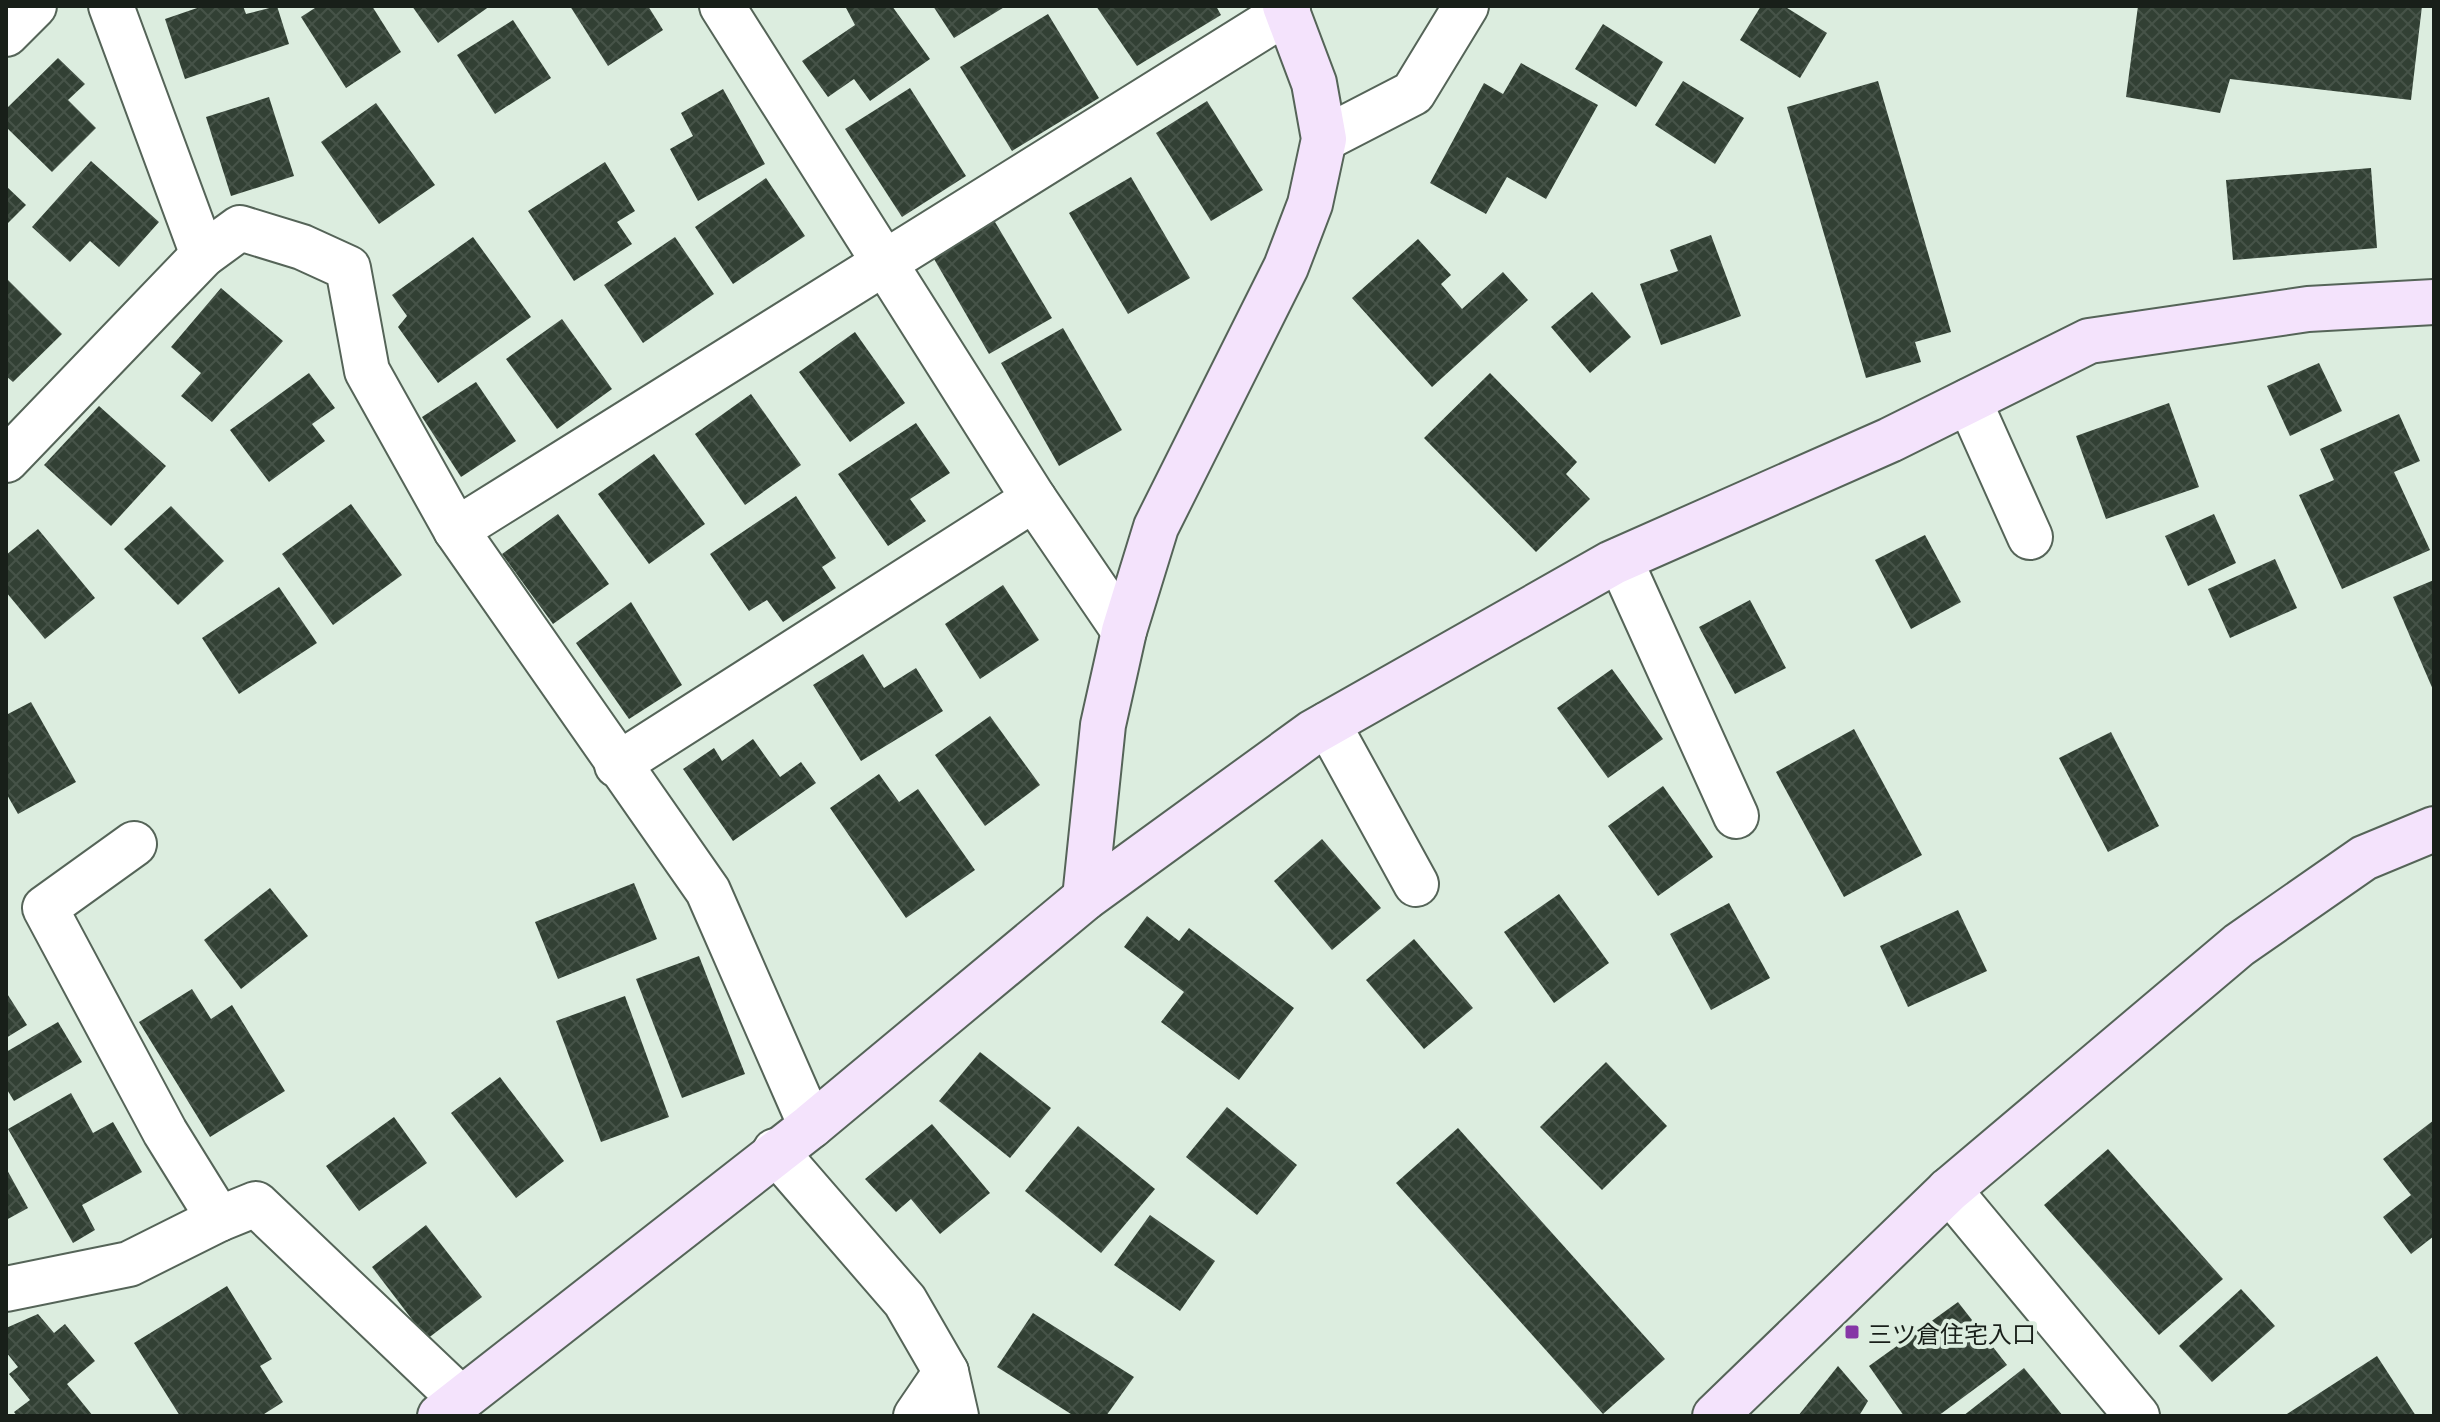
<svg xmlns="http://www.w3.org/2000/svg" width="2440" height="1422" viewBox="0 0 2440 1422" font-family="Georgia,'Noto Sans JP',serif">
	<style>
		.building { fill: url(#building-cross-hatch) }
		.lines { fill: none; stroke-linecap: round; stroke-linejoin: round }
		.street-casing { stroke: #556458; stroke-width: 48 }
		.secondary-casing { stroke: #556458; stroke-width: 48 }
		.street { stroke: #fff; stroke-width: 44 }
		.secondary { stroke: #f4e3fc; stroke-width: 44 }
		.poi-dot { fill: #8536a6; stroke: #dceddf; stroke-width: 3 }
		.labels { text-anchor: middle; dominant-baseline: central; stroke-width: 8; stroke-linejoin: round; paint-order: stroke }
		.poi-label { font-size: 24px; fill: #181f19; stroke: #dceddf; text-anchor: start }
	</style>
	<defs>
		<pattern id="building-cross-hatch" width="8" height="8" patternUnits="userSpaceOnUse" patternTransform="scale(2)"><rect width="8" height="8" fill="#324034"/><path d="M0 0l8 8M0 8l8-8" fill="none" stroke="#465348"/></pattern>
	</defs>
	<rect width="100%" height="100%" fill="#dceddf"/>
	<!-- building -->
	<g class="building">
		<path d="M203,6H243L246,14L277,6L289,44L185,79L165,19Z"/>
		<path d="M318,6H372L401,52L346,88L301,17Z"/>
		<path d="M412,6H490L438,43Z"/>
		<path d="M570,6H648L663,30L608,66Z"/>
		<path d="M845,6H892L930,59L870,101L854,79L828,97L802,61L855,25Z"/>
		<path d="M933,6H1006L954,38Z"/>
		<path d="M1096,6H1216L1221,15L1137,66Z"/>
		<path d="M1761,6H1784L1827,33L1800,78L1740,40Z"/>
		<path d="M2138,6H2422L2411,100L2230,79L2220,113L2126,97Z"/>
		<path d="M1048,14L1099,98L1012,151L960,67Z"/>
		<path d="M513,20L551,78L495,114L457,55Z"/>
		<path d="M1603,24L1663,62L1636,107L1575,69Z"/>
		<path d="M58,58L85,84L68,100L96,128L52,172L6,127V109Z"/>
		<path d="M1521,63L1598,105L1546,199L1507,177L1486,214L1430,183L1484,83L1503,94Z"/>
		<path d="M1683,81L1744,118L1715,164L1655,125Z"/>
		<path d="M1878,81L1951,332L1915,342L1921,362L1866,378L1787,107Z"/>
		<path d="M910,88L966,176L902,217L845,129Z"/>
		<path d="M723,89L765,164L698,201L670,149L693,136L681,113Z"/>
		<path d="M269,97L294,176L231,196L206,117Z"/>
		<path d="M1207,101L1263,190L1211,221L1156,133Z"/>
		<path d="M376,103L435,185L379,224L321,142Z"/>
		<path d="M91,161L159,222L119,267L90,241L70,262L32,227Z"/>
		<path d="M605,162L635,211L617,222L632,244L574,281L528,211Z"/>
		<path d="M2371,168L2377,248L2233,260L2226,180Z"/>
		<path d="M1131,177L1190,278L1128,314L1069,213Z"/>
		<path d="M766,178L805,236L733,284L695,227Z"/>
		<path d="M6,186L26,205L6,225Z"/>
		<path d="M992,217L1052,318L989,354L930,252Z"/>
		<path d="M1711,235L1741,316L1661,345L1640,284L1678,271L1670,250Z"/>
		<path d="M473,237L531,317L438,383L398,327L407,316L392,295Z"/>
		<path d="M675,237L714,294L643,343L604,285Z"/>
		<path d="M1418,239L1451,275L1441,284L1462,309L1503,272L1528,300L1432,387L1352,298Z"/>
		<path d="M6,278L62,334L13,382L6,376Z"/>
		<path d="M221,288L283,341L212,422L181,396L201,373L171,347Z"/>
		<path d="M1592,292L1631,337L1590,373L1551,327Z"/>
		<path d="M562,319L612,389L557,429L506,359Z"/>
		<path d="M1063,328L1122,430L1059,466L1001,363Z"/>
		<path d="M855,332L905,403L850,442L799,372Z"/>
		<path d="M2319,363L2342,411L2290,436L2267,386Z"/>
		<path d="M309,373L335,408L312,424L325,441L269,482L230,430Z"/>
		<path d="M1490,373L1577,462L1566,474L1590,499L1536,552L1424,438Z"/>
		<path d="M476,382L516,441L461,477L422,417Z"/>
		<path d="M751,394L801,465L745,505L695,434Z"/>
		<path d="M2169,403L2199,487L2106,519L2076,436Z"/>
		<path d="M99,406L166,466L111,526L44,465Z"/>
		<path d="M2399,414L2420,461L2394,472L2430,550L2342,589L2299,495L2334,480L2320,449Z"/>
		<path d="M916,423L950,473L910,499L926,521L888,546L838,474Z"/>
		<path d="M654,454L705,524L649,564L598,494Z"/>
		<path d="M796,496L836,558L822,567L836,588L783,622L767,600L749,611L710,554Z"/>
		<path d="M351,504L402,575L333,625L282,554Z"/>
		<path d="M171,506L224,561L178,605L124,549Z"/>
		<path d="M558,514L609,584L553,624L502,554Z"/>
		<path d="M2214,514L2236,563L2188,586L2165,536Z"/>
		<path d="M38,529L95,598L45,639L6,592V555Z"/>
		<path d="M1925,535L1961,602L1911,629L1875,560Z"/>
		<path d="M2275,559L2297,608L2230,638L2208,589Z"/>
		<path d="M2434,580V692L2393,597Z"/>
		<path d="M1003,585L1039,640L980,679L945,624Z"/>
		<path d="M279,587L317,643L239,694L202,638Z"/>
		<path d="M1750,600L1786,668L1735,694L1699,627Z"/>
		<path d="M631,602L682,685L629,719L576,643Z"/>
		<path d="M863,654L884,688L916,668L943,711L861,761L813,685Z"/>
		<path d="M1612,669L1663,739L1608,778L1557,708Z"/>
		<path d="M31,702L76,782L18,814L6,793V715Z"/>
		<path d="M990,716L1040,785L985,826L935,755Z"/>
		<path d="M1854,729L1922,855L1844,897L1776,772Z"/>
		<path d="M2111,732L2159,826L2108,852L2059,758Z"/>
		<path d="M753,739L780,777L801,762L816,783L733,841L683,769L714,748L722,761Z"/>
		<path d="M879,774L899,802L918,789L975,870L906,918L830,808Z"/>
		<path d="M1663,786L1713,857L1658,896L1608,826Z"/>
		<path d="M1322,839L1381,908L1332,950L1274,881Z"/>
		<path d="M634,883L657,939L558,979L535,922Z"/>
		<path d="M270,888L308,936L241,989L204,940Z"/>
		<path d="M1559,894L1609,963L1554,1003L1504,932Z"/>
		<path d="M1729,903L1770,978L1711,1010L1670,934Z"/>
		<path d="M1958,910L1987,971L1908,1007L1880,946Z"/>
		<path d="M1147,916L1179,941L1189,928L1294,1008L1239,1080L1161,1022L1184,992L1124,947Z"/>
		<path d="M1414,939L1473,1008L1424,1049L1366,980Z"/>
		<path d="M699,956L745,1074L682,1098L636,979Z"/>
		<path d="M192,989L211,1019L232,1005L285,1091L210,1137L139,1022Z"/>
		<path d="M6,992L27,1025L6,1038Z"/>
		<path d="M625,996L669,1117L601,1142L556,1021Z"/>
		<path d="M58,1022L82,1062L14,1101L6,1088V1052Z"/>
		<path d="M980,1052L1051,1108L1010,1158L939,1101Z"/>
		<path d="M1606,1062L1667,1126L1602,1190L1540,1127Z"/>
		<path d="M500,1077L564,1161L516,1198L451,1113Z"/>
		<path d="M71,1093L93,1133L113,1122L142,1172L82,1205L95,1230L73,1243L8,1129Z"/>
		<path d="M1227,1107L1297,1165L1257,1215L1186,1157Z"/>
		<path d="M394,1117L427,1163L359,1211L326,1166Z"/>
		<path d="M2434,1120V1236L2411,1254L2383,1217L2411,1195L2383,1159Z"/>
		<path d="M932,1124L990,1193L940,1234L911,1199L896,1212L865,1179Z"/>
		<path d="M1078,1126L1155,1189L1101,1253L1025,1191Z"/>
		<path d="M1458,1128L1665,1359L1603,1414L1396,1183Z"/>
		<path d="M2108,1149L2223,1279L2159,1335L2044,1205Z"/>
		<path d="M6,1168L28,1208L6,1220Z"/>
		<path d="M1150,1215L1215,1261L1180,1311L1114,1265Z"/>
		<path d="M426,1225L482,1297L427,1339L372,1267Z"/>
		<path d="M227,1286L272,1359L260,1366L283,1402L261,1416H180L134,1343Z"/>
		<path d="M2241,1289L2275,1326L2212,1382L2179,1346Z"/>
		<path d="M1958,1302L2007,1365L1938,1416H1904L1869,1366Z"/>
		<path d="M1033,1313L1134,1377L1106,1416H1074L997,1367Z"/>
		<path d="M38,1314L54,1333L65,1324L95,1361L67,1384L93,1416H17L14,1412L30,1400L9,1374L18,1367L6,1352V1328Z"/>
		<path d="M2377,1356L2416,1416H2288L2287,1414Z"/>
		<path d="M1838,1366L1868,1401L1859,1416H1798Z"/>
		<path d="M2024,1368L2063,1416H1963Z"/>
	</g>
	<g class="lines">
		<defs>
			<g id="street">
				<path d="M111,6L203,255"/>
				<path d="M722,6L1034,499L1124,631"/>
				<path d="M6,34L34,6"/>
				<path d="M1324,139L1413,93L1466,6"/>
				<path d="M1969,401L2030,537"/>
				<path d="M6,460L203,255L240,228L302,247L348,268L367,371L456,530L708,891L811,1126"/>
				<path d="M456,530L1288,11"/>
				<path d="M1620,560L1736,816"/>
				<path d="M1328,724L1416,884"/>
				<path d="M617,765L1034,499"/>
				<path d="M134,844L45,908L165,1132L219,1219L256,1204L461,1399"/>
				<path d="M775,1151L905,1301L946,1372L956,1416"/>
				<path d="M1949,1190L2137,1416"/>
				<path d="M6,1289L129,1264L219,1219"/>
				<path d="M916,1416L946,1372"/>
			</g>
			<g id="secondary">
				<path d="M1085,898L1103,725L1124,631L1156,527L1286,267L1310,204L1324,139L1314,83L1285,6"/>
				<path d="M440,1416L811,1126L1085,898L1312,733L1612,563L1890,440L2089,341L2308,309L2434,302"/>
				<path d="M1715,1416L1949,1190L2239,945L2364,858L2434,829"/>
			</g>
		</defs>
		<!-- street casing -->
		<use href="#street" class="street-casing"/>
		<!-- secondary casing -->
		<use href="#secondary" class="secondary-casing"/>
		<!-- street -->
		<use href="#street" class="street"/>
		<!-- secondary -->
		<use href="#secondary" class="secondary"/>
	</g>
	<!-- markers -->
	<rect class="poi-dot" x="1844" y="1324" width="16" height="16" rx="4"/>
	<g class="labels">
		<!-- poi labels -->
		<g class="poi-label">
			<text x="1868" y="1332">三ツ倉住宅入口</text>
		</g>
	</g>
	<!-- border -->
	<rect width="2440" height="1422" fill="none" stroke="#181f19" stroke-width="16"/>
</svg>
